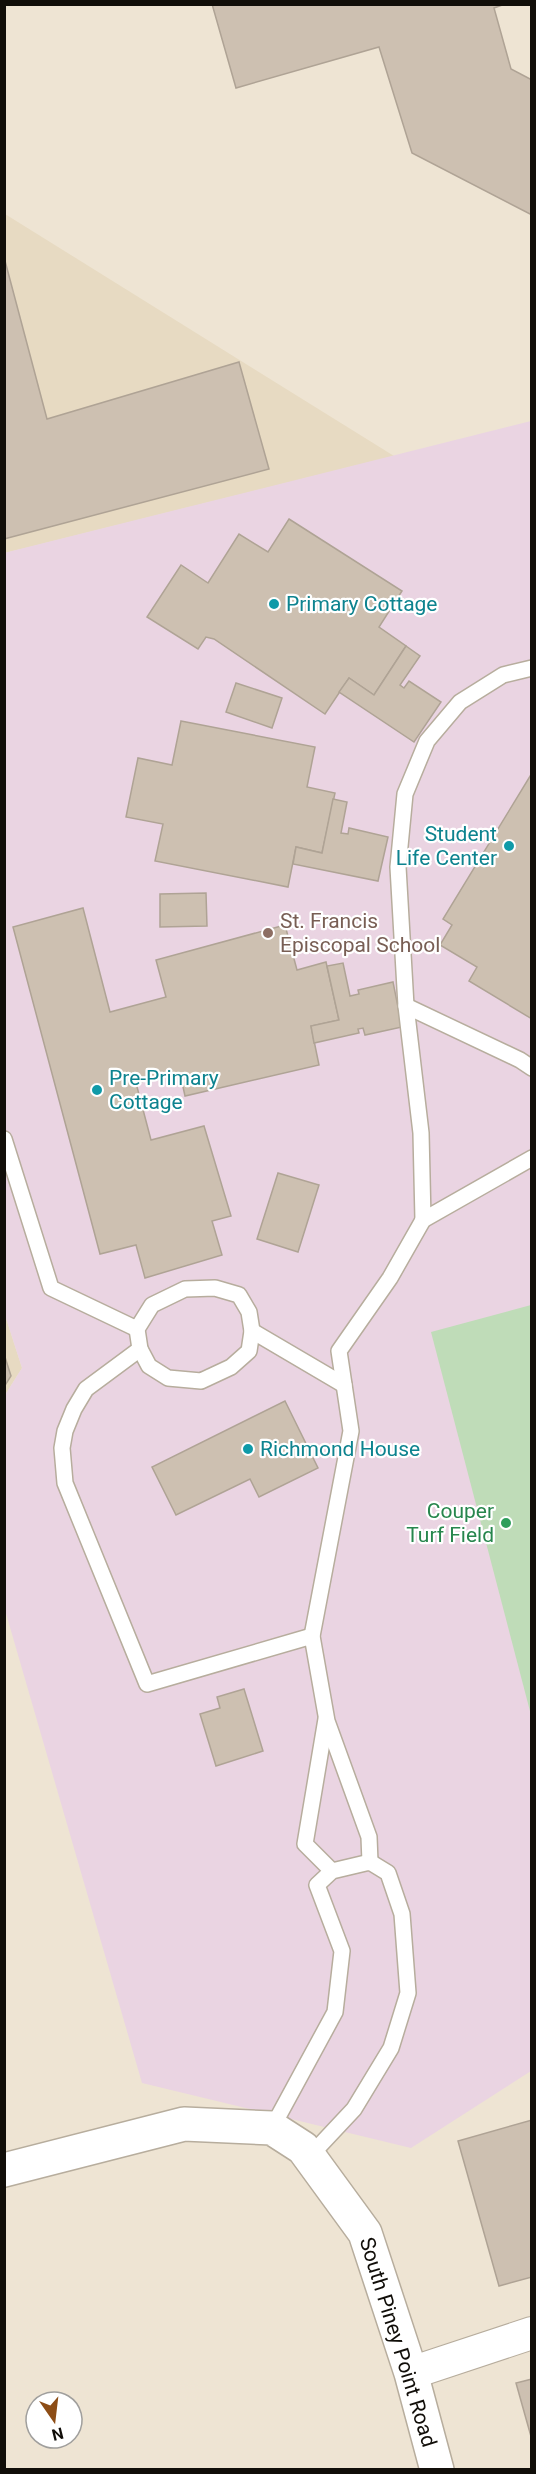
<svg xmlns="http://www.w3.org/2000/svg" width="536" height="2474" viewBox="0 0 536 2474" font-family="Roboto,sans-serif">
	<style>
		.built { fill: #e7dac2 }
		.education { fill: #ead4e2 }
		.green { fill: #bfdcb8 }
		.building { fill: #cdc0b1; stroke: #afa395; stroke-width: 1.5 }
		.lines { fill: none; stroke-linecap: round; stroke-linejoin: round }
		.lane-casing { stroke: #b7ad9d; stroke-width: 18 }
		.street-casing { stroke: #b7ad9d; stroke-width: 34 }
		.secondary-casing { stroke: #b7ad9d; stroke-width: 36 }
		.lane { stroke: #fff; stroke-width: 15 }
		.street { stroke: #fff; stroke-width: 32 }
		.secondary { stroke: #fff; stroke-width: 33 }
		.culture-dot { fill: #0f9aa8; stroke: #fff; stroke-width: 2 }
		.education-dot { fill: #8d6e63; stroke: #fff; stroke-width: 2 }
		.leisure-dot { fill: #2e9e5b; stroke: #fff; stroke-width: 2 }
		.labels { text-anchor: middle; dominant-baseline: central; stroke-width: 4.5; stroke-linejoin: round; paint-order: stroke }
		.culture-label { font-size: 21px; fill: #0d838f; stroke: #fff; text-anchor: start }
		.education-label { font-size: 21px; fill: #785e54; stroke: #fff; text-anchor: start }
		.leisure-label { font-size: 21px; fill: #27864d; stroke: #fff; text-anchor: end }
		.street-label { font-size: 21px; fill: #110e09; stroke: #fff }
	</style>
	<rect width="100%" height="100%" fill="#eee4d3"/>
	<!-- built -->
	<g class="built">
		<path d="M5,214L394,456L5,553Z"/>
		<path d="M4,1312L22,1368L5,1395H4Z"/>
	</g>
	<!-- education -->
	<path class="education" d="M531,421V2071L411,2148L142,2083L5,1610V1395L22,1368L4,1312V553Z"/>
	<!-- green -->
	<path class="green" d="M531,1305H532L531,1715L431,1332Z"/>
	<!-- building -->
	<g class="building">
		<path d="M212,4H505L494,8L511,69L532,80V215L412,153L379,47L236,88Z"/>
		<path d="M4,257L47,419L239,362L269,469L4,539Z"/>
		<path d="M289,519L402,591L379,627L406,646L374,695L349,678L325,714L214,639L206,637L198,649L147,617L181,565L208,583L239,534L268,552Z"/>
		<path d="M406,646L420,656L400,685L404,688L409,681L441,702L414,742L339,692L349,678L374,695Z"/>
		<path d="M236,683L282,698L272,728L226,712Z"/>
		<path d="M181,721L315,747L307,787L335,793L322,853L296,847L288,887L155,861L163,824L126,817L138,758L172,765Z"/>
		<path d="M532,773V1019L469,981L477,967L440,945L452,925L443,919Z"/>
		<path d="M333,799L347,802L341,833L348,834L349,828L388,837L378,881L293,864L296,847L322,853Z"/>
		<path d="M206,893L207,926L160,927V894Z"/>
		<path d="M83,908L110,1012L166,997L156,960L285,925L297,970L326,962L339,1020L311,1026L319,1065L185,1096L180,1073L136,1083L151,1140L204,1126L231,1216L212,1221L222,1255L145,1278L136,1245L100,1254L13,927Z"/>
		<path d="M343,963L350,996L359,994L358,990L393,982L402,1027L365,1035L363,1028L358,1029L359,1033L314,1043L311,1026L339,1020L327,966Z"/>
		<path d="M278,1173L319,1185L298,1252L257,1239Z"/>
		<path d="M4,1354L11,1376L4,1387Z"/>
		<path d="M285,1401L318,1468L259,1497L250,1479L176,1515L152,1467Z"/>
		<path d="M244,1689L263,1751L216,1766L200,1714L220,1708L217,1697Z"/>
		<path d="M532,2120V2277L499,2286L458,2141Z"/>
		<path d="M532,2379V2440L516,2383Z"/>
	</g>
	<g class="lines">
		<defs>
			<g id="lane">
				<path d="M406,1006L520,1060L532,1068"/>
				<path d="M4,1139L51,1288L137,1329"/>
				<path d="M423,1220L421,1133L406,1006L398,867L405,794L427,741L460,702L503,675L532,668"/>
				<path d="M215,1288L239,1295L249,1312L252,1331L249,1351L231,1367L201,1381L168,1378L149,1366L140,1349L137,1329L152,1305L185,1289Z"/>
				<path d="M252,1331L344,1385"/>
				<path d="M140,1349L86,1389L74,1409L65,1431L62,1448L65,1483L147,1684L312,1636"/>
				<path d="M326,1719L305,1844L332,1871"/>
				<path d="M370,1862L369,1837L327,1721L312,1636L351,1431L339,1351L390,1278L423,1220L532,1158"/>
				<path d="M272,2128L335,2012L342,1951L317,1885L332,1871L370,1862L388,1873L402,1914L408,1993L391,2048L354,2109L309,2157"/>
			</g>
			<path id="street" d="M411,2373L532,2333"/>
			<path id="secondary" d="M4,2170L184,2124L272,2128L303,2148L365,2233L411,2373L437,2470"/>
		</defs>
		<!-- lane casing -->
		<use href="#lane" class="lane-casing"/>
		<!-- street casing -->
		<use href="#street" class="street-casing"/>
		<!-- secondary casing -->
		<use href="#secondary" class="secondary-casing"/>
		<!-- lane -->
		<use href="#lane" class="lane"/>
		<!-- street -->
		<use href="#street" class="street"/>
		<!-- secondary -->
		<use href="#secondary" class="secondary"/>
	</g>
	<!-- markers -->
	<g class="culture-dot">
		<circle cx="274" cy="604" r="6"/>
		<circle cx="509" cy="846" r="6"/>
		<circle cx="97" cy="1090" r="6"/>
		<circle cx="248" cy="1449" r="6"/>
	</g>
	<circle class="education-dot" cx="268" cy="933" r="6"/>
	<circle class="leisure-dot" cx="506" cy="1523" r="6"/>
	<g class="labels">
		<!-- culture labels -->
		<g class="culture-label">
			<text x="286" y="604">Primary Cottage</text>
			<text x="497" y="834" text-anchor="end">Student<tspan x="497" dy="24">Life Center</tspan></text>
			<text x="109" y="1078">Pre-Primary<tspan x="109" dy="24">Cottage</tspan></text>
			<text x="260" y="1449">Richmond House</text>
		</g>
		<!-- education labels -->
		<g class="education-label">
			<text x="280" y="921">St. Francis<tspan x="280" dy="24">Episcopal School</tspan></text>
		</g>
		<!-- leisure labels -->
		<g class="leisure-label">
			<text x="494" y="1511">Couper<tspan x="494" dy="24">Turf Field</tspan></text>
		</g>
		<!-- street labels -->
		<g class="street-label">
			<text transform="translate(398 2342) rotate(73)">South Piney Point Road</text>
		</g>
	</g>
	<!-- border -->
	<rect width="536" height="2474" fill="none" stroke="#110e09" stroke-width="12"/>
	<!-- north arrow -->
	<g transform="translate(54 2420) rotate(166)"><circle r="28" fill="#ffffff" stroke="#a09f9d" stroke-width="1.5"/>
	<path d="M0-4.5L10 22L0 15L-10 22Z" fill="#8d4d16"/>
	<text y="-9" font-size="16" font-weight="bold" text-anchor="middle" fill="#110e09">N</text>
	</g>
</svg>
